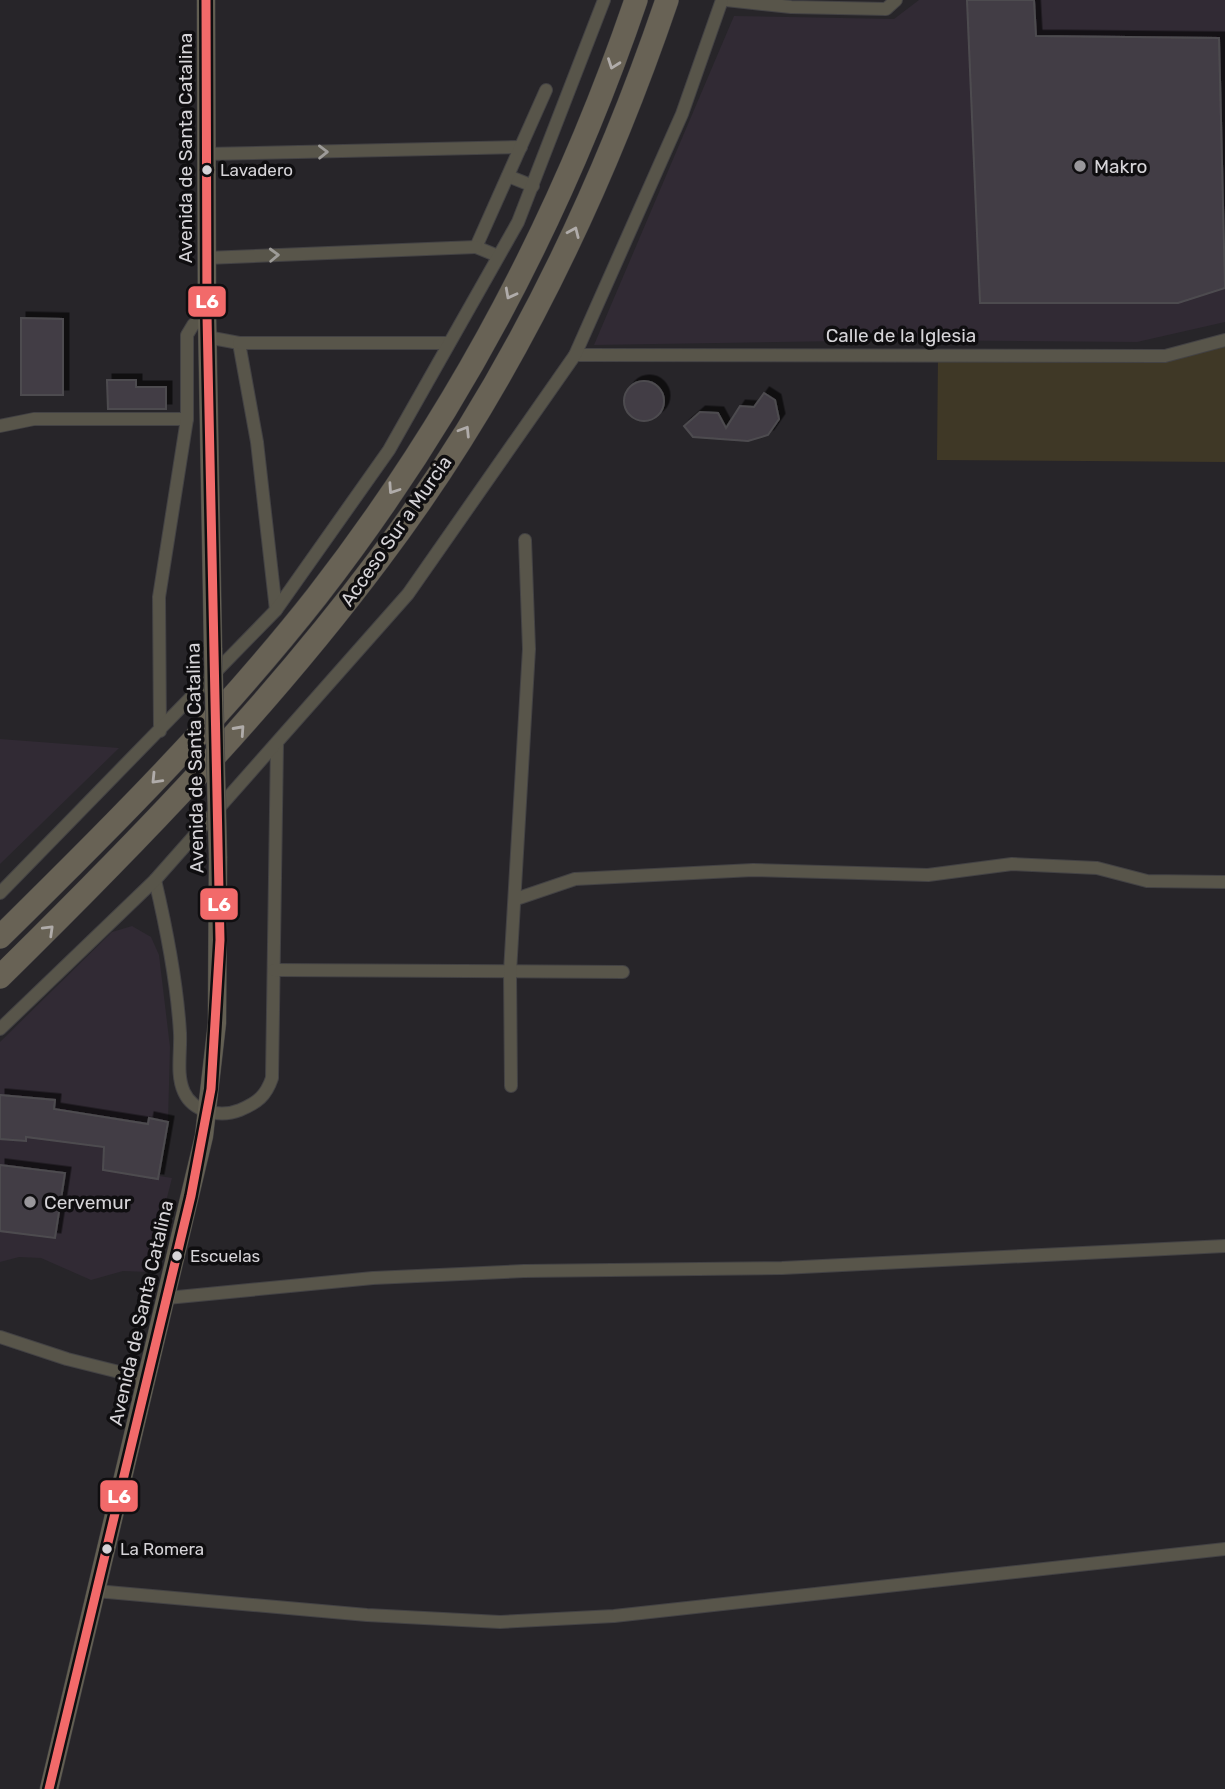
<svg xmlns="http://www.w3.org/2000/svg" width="1225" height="1789" viewBox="0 0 1225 1789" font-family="Rubik,sans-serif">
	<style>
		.built { fill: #312a34 }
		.green { fill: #3f3826 }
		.building { fill: #423d45; stroke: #4e4c50; stroke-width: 2; filter: url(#shadow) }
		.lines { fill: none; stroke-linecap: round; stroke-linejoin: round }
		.street-casing { stroke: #434244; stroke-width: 14 }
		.secondary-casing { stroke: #434244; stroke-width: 19 }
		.highway-casing { stroke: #434244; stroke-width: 24 }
		.street { stroke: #58554a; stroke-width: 12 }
		.secondary { stroke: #635f52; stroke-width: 18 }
		.highway { stroke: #686255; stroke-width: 23 }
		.secondary-bridge-casing { stroke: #434244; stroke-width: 19; stroke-linecap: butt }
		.secondary-bridge { stroke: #635f52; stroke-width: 18 }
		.bus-1-casing { stroke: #0f0e10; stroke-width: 14 }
		.bus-1 { stroke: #f26a6a; stroke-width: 9 }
		.oneway { stroke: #b0acaa }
		.oneway2 { stroke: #9d9b98 }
		.poi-dot { fill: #99979b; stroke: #0f0e10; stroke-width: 2.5 }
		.bus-dot { fill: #d6d4d8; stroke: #0f0e10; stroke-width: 2.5 }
		.labels { text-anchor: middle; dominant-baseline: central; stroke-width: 7; stroke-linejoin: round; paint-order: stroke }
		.bus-label { font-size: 17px; fill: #d6d4d8; stroke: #0f0e10; text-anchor: start }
		.street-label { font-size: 19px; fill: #d6d4d8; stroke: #0f0e10 }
		.poi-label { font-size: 19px; fill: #d6d4d8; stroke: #0f0e10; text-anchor: start }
		.line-badge { stroke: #0f0e10; stroke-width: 2.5 }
		.badge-label { font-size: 19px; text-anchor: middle; font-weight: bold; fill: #fff }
	</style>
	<defs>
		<filter id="shadow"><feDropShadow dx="5.5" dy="-5.5" stdDeviation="0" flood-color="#0009"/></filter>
	</defs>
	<rect width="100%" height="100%" fill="#272529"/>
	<!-- built -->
	<g class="built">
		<path d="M919,0H1225V322L1137,342L909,340L594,345L734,16L894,19Z"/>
		<path d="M0,739L119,748L0,864Z"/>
		<path d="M132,926L151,937L159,955L170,1047L168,1122L159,1176L172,1178L148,1272L123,1271L91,1280L41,1258L19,1257L0,1262V1042L112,932Z"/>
	</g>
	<!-- green -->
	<path class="green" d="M1225,340V462L937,460L938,355L1165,356Z"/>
	<!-- building -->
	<g class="building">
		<path d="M967,0H1034L1036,36L1219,38L1225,288L1178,303H980Z"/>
		<path d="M21,318L63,319V395H21Z"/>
		<path d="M107,380H136V387H166V409H108Z"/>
		<circle cx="644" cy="401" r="20"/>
		<path d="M764,393L775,400L779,419L768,435L748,441L693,437L684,426L700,412L718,413L726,428L740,406L754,407Z"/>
		<path d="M0,1095L55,1100L54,1109L148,1124L149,1118L168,1122L158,1179L103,1170L104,1147L26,1137V1141L0,1139Z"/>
		<path d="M0,1165L65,1173L55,1238L0,1231Z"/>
	</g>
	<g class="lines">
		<defs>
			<g id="street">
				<path d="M726,0L791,7L886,9L896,0"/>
				<path d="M206,154L521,147"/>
				<path d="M508,176L533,186"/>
				<path d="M498,256L476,247L546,90"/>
				<path d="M206,258L476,247"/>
				<path d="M207,337L239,343L257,442L276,610"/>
				<path d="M239,343H449"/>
				<path d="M575,355L1165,356L1225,340"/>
				<path d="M0,426L34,419H187"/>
				<path d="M160,731L159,597L187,419V335L193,325L207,315"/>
				<path d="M155,880C167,931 177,981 180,1033C181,1052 176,1075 184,1092C193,1112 220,1118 240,1110C257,1103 266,1096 272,1078L277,744"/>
				<path d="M0,893L276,610L389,450L518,222L604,0"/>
				<path d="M516,899L575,879L753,870L928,875L1012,864L1097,868L1147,881L1225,882"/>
				<path d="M274,970L623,972"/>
				<path d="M0,1029L155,880L408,594L575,355L682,114L722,0"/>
				<path d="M511,1086L510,972L529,649L525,540"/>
				<path d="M167,1298L373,1278L524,1271L782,1268L1225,1246"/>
				<path d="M0,1337L67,1359L147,1379"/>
				<path d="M96,1591L367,1615L500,1622L614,1616L1225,1549"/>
			</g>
			<g id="secondary">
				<path d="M206,0L207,315L213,648"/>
				<path d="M49,1789L204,1136L217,1023L218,858"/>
			</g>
			<g id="highway">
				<path d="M0,937C110,829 221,718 317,596C456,417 563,214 636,0"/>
				<path d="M0,977C134,845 266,710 379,559C506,391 599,199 667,0"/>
			</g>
		</defs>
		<!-- street casing -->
		<use href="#street" class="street-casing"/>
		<!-- secondary casing -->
		<use href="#secondary" class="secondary-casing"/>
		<!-- highway casing -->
		<use href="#highway" class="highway-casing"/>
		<!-- street -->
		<use href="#street" class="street"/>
		<!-- secondary -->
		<use href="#secondary" class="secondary"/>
		<!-- highway -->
		<use href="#highway" class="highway"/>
		<defs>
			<path id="secondary-bridge" d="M213,648L218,858"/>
		</defs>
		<!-- secondary-bridge casing -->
		<use href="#secondary-bridge" class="secondary-bridge-casing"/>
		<!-- secondary-bridge -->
		<use href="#secondary-bridge" class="secondary-bridge"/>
		<defs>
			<path id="bus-1" d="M49,1789L191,1196L211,1089L220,940L207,315L206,0"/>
		</defs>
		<!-- bus-1 casing -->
		<use href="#bus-1" class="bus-1-casing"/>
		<!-- bus-1 -->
		<use href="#bus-1" class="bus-1"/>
	</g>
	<!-- one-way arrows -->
	<defs><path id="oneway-chevron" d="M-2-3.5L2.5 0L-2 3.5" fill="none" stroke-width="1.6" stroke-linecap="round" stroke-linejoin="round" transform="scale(1.75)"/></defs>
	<g class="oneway">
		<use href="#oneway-chevron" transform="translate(613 64) rotate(110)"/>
		<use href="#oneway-chevron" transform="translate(574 232) rotate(-66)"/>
		<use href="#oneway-chevron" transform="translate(510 294) rotate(118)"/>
		<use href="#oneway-chevron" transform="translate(465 431) rotate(-58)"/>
		<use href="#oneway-chevron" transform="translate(393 489) rotate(124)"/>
		<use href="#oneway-chevron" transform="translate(240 730) rotate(-48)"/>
		<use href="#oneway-chevron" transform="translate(156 779) rotate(134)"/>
		<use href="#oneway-chevron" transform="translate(49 930) rotate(-44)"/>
	</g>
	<g class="oneway2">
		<use href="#oneway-chevron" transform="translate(323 152) rotate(-1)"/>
		<use href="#oneway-chevron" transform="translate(274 255) rotate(-2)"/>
	</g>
	<!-- markers -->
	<g class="poi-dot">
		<circle cx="1080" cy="166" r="7"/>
		<circle cx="30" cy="1202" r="7"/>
	</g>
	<g class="bus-dot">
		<circle cx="207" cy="170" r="6"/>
		<circle cx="177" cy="1256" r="6"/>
		<circle cx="107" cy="1549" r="6"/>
	</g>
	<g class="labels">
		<!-- bus labels -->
		<g class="bus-label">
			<text x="220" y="170">Lavadero</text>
			<text x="190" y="1256">Escuelas</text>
			<text x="120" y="1549">La Romera</text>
		</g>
		<!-- street labels -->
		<g class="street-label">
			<text transform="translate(185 148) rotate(-90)">Avenida de Santa Catalina</text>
			<text x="901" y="335">Calle de la Iglesia</text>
			<text transform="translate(396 531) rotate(-55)">Acceso Sur a Murcia</text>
			<text transform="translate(195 758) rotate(-91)">Avenida de Santa Catalina</text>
			<text transform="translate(141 1313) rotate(-77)">Avenida de Santa Catalina</text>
		</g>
		<!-- poi labels -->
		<g class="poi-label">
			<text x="1094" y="166">Makro</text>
			<text x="44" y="1202">Cervemur</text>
		</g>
	</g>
	<g class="line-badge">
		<rect x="187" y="285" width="40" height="33" rx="7" fill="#f26a6a"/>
		<rect x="199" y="887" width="40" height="34" rx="7" fill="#f26a6a"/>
		<rect x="99" y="1479" width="40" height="34" rx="7" fill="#f26a6a"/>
	</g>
	<g class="badge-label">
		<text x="207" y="308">L6</text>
		<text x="219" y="911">L6</text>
		<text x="119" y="1503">L6</text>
	</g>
</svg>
